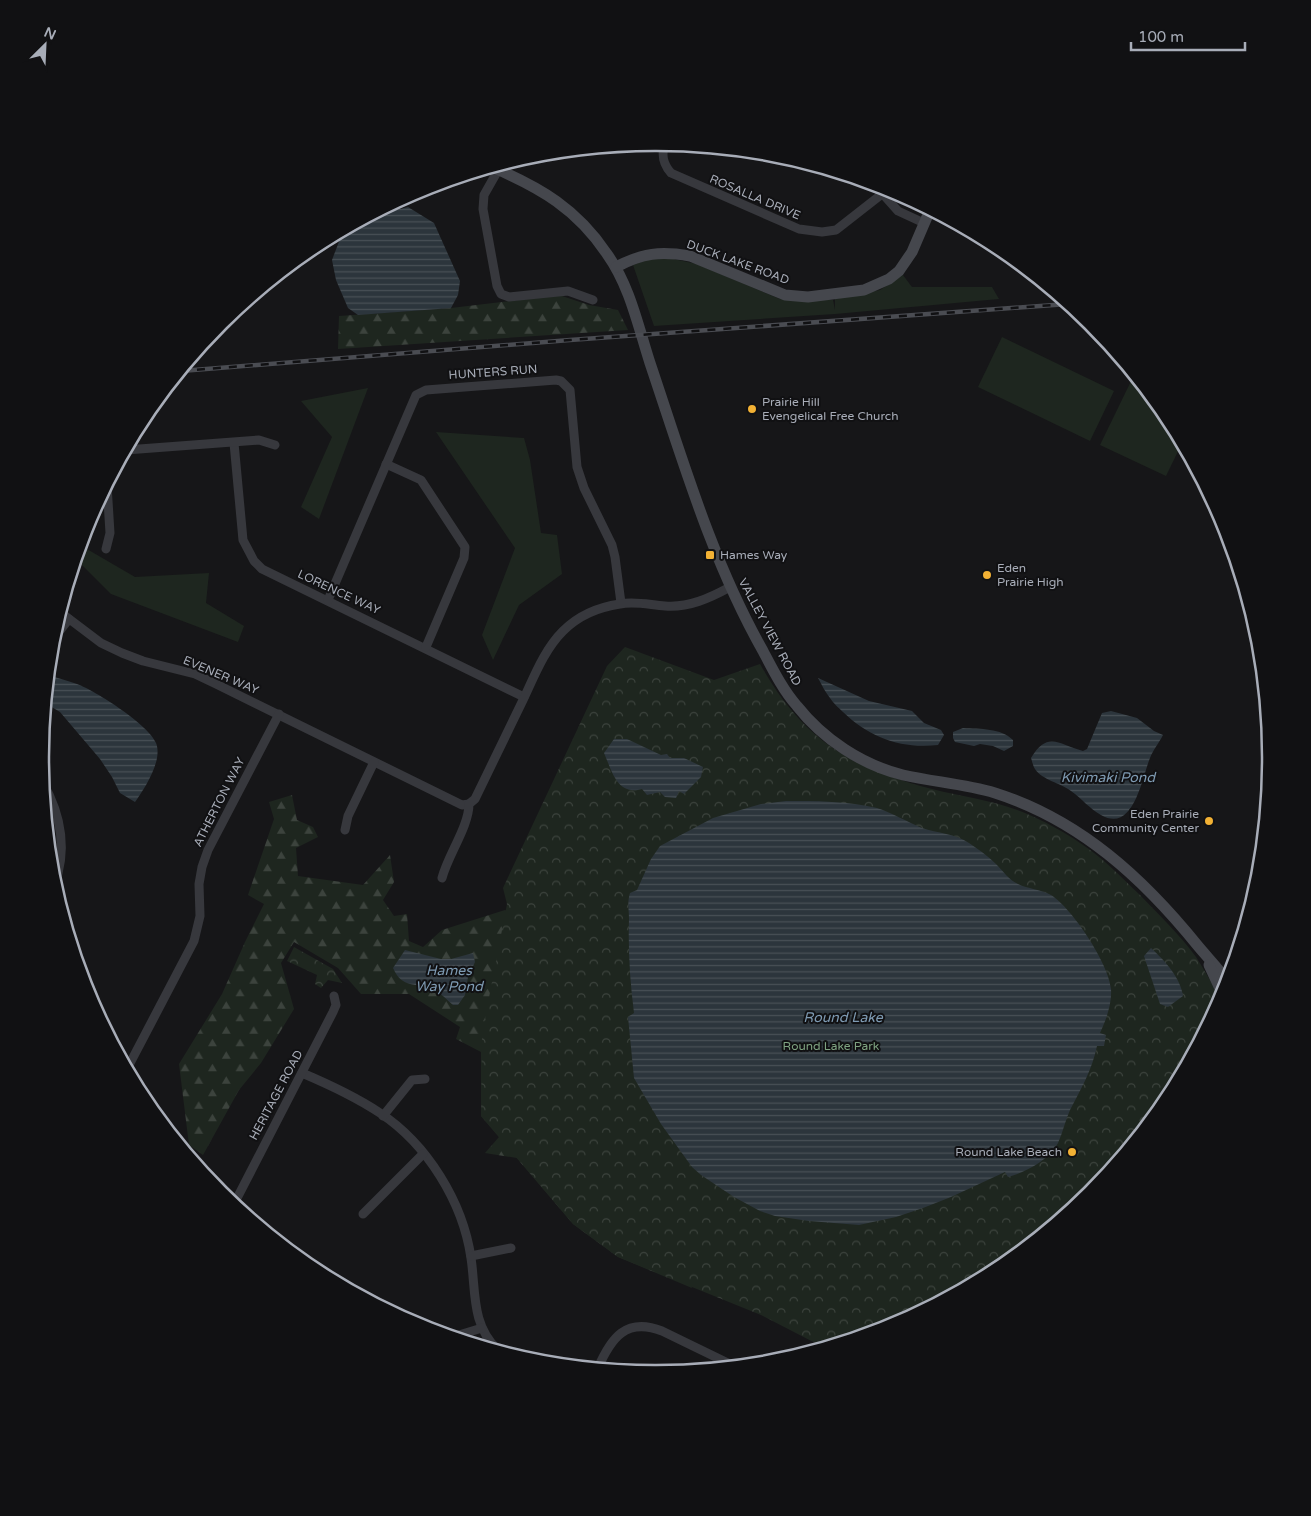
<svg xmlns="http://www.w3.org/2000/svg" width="1311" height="1516" viewBox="0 0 1311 1516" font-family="'Varela Round',sans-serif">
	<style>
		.grass { fill: #1e261f }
		.forest { fill: url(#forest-firs) }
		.park { fill: url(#park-crowns) }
		.water { fill: url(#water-rules) }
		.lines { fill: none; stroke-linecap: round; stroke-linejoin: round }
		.street { stroke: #37383d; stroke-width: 9 }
		.secondary { stroke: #45474d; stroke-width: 11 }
		.rail-casing { stroke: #4a4c52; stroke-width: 4.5 }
		.rail { stroke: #111113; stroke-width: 2.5; stroke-dasharray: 8; stroke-linecap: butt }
		.poi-dot { fill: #f2b134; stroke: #111113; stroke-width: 2 }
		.labels { text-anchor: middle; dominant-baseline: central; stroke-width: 4; stroke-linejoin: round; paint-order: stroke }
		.street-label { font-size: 12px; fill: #a8adb8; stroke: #111113 }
		.poi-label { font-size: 12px; fill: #a8adb8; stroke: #111113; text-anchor: start }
		.park-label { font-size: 12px; fill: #7fa381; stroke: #111113 }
		.water-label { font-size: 14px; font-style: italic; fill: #7f9bb3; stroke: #111113 }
		.rim { fill: none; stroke: #a8adb8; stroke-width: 2.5 }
	</style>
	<defs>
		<pattern id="forest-firs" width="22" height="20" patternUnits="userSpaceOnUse" patternTransform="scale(1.25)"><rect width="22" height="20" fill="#1e261f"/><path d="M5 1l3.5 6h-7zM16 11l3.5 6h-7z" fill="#3c433d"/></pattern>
		<pattern id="park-crowns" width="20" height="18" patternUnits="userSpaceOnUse" patternTransform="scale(1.25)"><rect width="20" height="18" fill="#1e261f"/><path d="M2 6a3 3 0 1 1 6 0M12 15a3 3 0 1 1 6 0" fill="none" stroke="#3c433d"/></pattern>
		<pattern id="water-rules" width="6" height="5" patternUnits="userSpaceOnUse" patternTransform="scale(1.25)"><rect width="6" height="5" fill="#2c353c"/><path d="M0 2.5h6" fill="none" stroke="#485056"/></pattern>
	</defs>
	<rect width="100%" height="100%" fill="#161618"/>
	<!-- grass -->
	<g class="grass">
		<path d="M659,256L697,264L780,299L833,300L835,310V299L880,290L903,275L912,287H992L999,299L835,314L654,326L633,265Z"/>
		<path d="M1002,337L1114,391L1090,441L978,387Z"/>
		<path d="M1134,375L1167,416L1182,443L1166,476L1100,445Z"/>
		<path d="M368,388L319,519L301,507L332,437L301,401Z"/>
		<path d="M436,432L524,438L530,460L541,533L557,535L562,574L519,605L493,660L482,635L515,548Z"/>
		<path d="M80,545L135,577L209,573L206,603L244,626L238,642L111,594L76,559Z"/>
	</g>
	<!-- forest -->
	<g class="forest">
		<path d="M559,295L589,305L618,310L628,330L338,349L339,316L451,308Z"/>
		<path d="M292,795L297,820L313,827L318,837L296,848L298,876L363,885L390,855L394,882L383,900L394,916L407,914L409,941L423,947L442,930L505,910L578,953L692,1288L618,1257L573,1224L517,1158L485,1153L499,1137L481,1116V1052L456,1039L460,1027L409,994H361L338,968L294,942L281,963L294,1009L261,1063L239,1090L203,1155L189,1145L179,1064L222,994L245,942L264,904L248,895L274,819L269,802Z"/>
	</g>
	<!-- park -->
	<g class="park">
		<path d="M625,647L714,680L760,664C802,739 850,768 932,789C967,798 1001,801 1034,817C1049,824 1066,833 1080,843C1102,857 1121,877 1140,895C1159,915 1180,935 1196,957C1205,971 1213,985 1221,1000L1167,1100L1091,1193L997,1270L891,1327L823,1347L761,1315L618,1257L573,1224L481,1116L482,1034L507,904L503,888L607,666Z"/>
		<path d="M294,947L333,969L342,983L328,980L321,988L315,984L317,975L287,961Z"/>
	</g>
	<!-- water -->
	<g class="water">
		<path d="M408,207L434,223L460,281L458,295L451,308L358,315L348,308L336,280L332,260L343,231L371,216Z"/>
		<path d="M48,675C58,678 68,681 77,684C96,691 149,725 156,743C163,760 145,788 135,802L120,793L112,777L100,759L60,712L45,703Z"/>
		<path d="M818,678L869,701L912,711L924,723L941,730L944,735L938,745C901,749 870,738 843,712C839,708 833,703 830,698C825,692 822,685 818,678Z"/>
		<path d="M1111,711L1137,718L1154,731L1163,735C1159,743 1153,750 1150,758C1142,777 1134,834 1101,815C1090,809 1081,798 1071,791C1061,783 1042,780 1035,769C1033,766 1032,761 1031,758C1048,730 1059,745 1083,751L1087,749L1102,713Z"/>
		<path d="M963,728C980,729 1001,728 1013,740V746L1004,751L993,746L980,744L974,746L955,742L953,738V732Z"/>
		<path d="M614,739H627L661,755L667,754L670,758H684L703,767L701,777L684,794L679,791L676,798L665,797L660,792L647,795L642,789C617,796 612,771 604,753Z"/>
		<path d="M786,801C816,801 848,801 877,808C893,813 907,822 922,828C937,833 956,834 969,843C978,849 988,856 996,864C1003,871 1009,880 1018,884C1028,889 1040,889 1051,895C1072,908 1109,964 1111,989C1112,1004 1106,1020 1100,1033L1106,1035L1104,1046H1097C1092,1070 1081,1089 1070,1110C1065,1121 1063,1132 1058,1143C1049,1160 1026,1172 1008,1177L1005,1172L951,1197L923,1208L896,1217L859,1225L809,1221L775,1216L760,1211L734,1197L701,1175L692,1167L661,1124L634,1078L628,1017L634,1013C630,981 628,951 629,919C629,909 627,903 630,893L637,890L651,859L660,846L713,818L761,804Z"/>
		<path d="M1151,948C1165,961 1180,977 1183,996L1168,1007L1160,1004L1144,956Z"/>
		<path d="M405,950L441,959H451L473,953L475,962L468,977L465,995L458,1005H453C447,1000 441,993 434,990C415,981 403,990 393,968Z"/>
	</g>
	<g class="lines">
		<!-- street -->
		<g class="street">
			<path d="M665,143C661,155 663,164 671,173L799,229L822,232L836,230L882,194"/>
			<path d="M501,165L484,195L483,209L497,286L501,294L509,297L568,291L593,300"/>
			<path d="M874,184L898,211L924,223"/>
			<path d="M234,443L243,540L254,561L262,569L524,697"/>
			<path d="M126,450L259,440L275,445"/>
			<path d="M386,464L421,480L465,547L464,558L426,647"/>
			<path d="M106,549L110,533L107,485"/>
			<path d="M328,600L416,395L426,390L556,380L561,381L570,390L577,467L584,488L612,545L615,557L621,603"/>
			<path d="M60,612L101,643L122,653L143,661L195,674L216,684L462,805L469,804"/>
			<path d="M51,642L69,619"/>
			<path d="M42,781C61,814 68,849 54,886"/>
			<path d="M345,830L348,816L374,762"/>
			<path d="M442,878C448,855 469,826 469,804L475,799C491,766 507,733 523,700C534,677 544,650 563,631C578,616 599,607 620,604C635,601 650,605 665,606C688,608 710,598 730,587"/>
			<path d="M127,1069L194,941L200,916L199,884L202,867L208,850L279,714"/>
			<path d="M302,1073C328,1084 356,1097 380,1113C427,1144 463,1202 471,1258C476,1291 471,1325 498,1350"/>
			<path d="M383,1116L412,1080L425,1079"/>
			<path d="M234,1204L333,1012L336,1005L334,996"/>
			<path d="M363,1214L423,1154"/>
			<path d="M471,1256L511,1248"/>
			<path d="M459,1335L482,1328"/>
			<path d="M598,1368C611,1338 626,1317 662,1331L734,1366"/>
		</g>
		<!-- secondary -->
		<g class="secondary">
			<path d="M492,167C541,188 577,209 607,254C630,286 638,326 650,363C683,461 712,561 763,651C773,670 783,690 797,706C823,739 862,765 903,775C934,782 965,784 995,793C1080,820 1143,878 1198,946C1208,958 1219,969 1228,982"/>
			<path d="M616,267C643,253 660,251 690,256L785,295L808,297L864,290L889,279L899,271L912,252L930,210"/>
			<path d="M1209,965L1223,995"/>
		</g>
		<defs>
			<path id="rail" d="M181,371L570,340L1068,304"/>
		</defs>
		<!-- rail casing -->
		<use href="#rail" class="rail-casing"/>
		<!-- rail -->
		<use href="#rail" class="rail"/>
	</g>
	<!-- markers -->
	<g class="poi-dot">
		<circle cx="752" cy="409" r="5"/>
		<rect x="705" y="550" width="10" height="10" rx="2.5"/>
		<circle cx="987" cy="575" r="5"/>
		<circle cx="1209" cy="821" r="5"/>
		<circle cx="1072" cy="1152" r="5"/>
	</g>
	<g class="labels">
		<!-- street labels -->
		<g class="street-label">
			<text transform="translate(755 197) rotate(23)">ROSALLA DRIVE</text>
			<text transform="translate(738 262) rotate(20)">DUCK LAKE ROAD</text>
			<text transform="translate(493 372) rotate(-4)">HUNTERS RUN</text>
			<text transform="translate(339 592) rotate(25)">LORENCE WAY</text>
			<text transform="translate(770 632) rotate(62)">VALLEY VIEW ROAD</text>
			<text transform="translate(221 675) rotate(23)">EVENER WAY</text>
			<text transform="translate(219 802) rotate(-63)">ATHERTON WAY</text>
			<text transform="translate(276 1095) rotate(-62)">HERITAGE ROAD</text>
		</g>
		<!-- poi labels -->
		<g class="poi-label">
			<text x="762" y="402">Prairie Hill<tspan x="762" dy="14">Evengelical Free Church</tspan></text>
			<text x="720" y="555">Hames Way</text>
			<text x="997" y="568">Eden<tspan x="997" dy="14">Prairie High</tspan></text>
			<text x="1199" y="814" text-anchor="end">Eden Prairie<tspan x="1199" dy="14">Community Center</tspan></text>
			<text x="1062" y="1152" text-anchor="end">Round Lake Beach</text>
		</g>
		<!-- park labels -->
		<g class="park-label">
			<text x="831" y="1046">Round Lake Park</text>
		</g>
		<!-- water labels -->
		<g class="water-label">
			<text x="1108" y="777">Kivimaki Pond</text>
			<text x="449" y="970">Hames<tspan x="449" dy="16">Way Pond</tspan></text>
			<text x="843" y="1017">Round Lake</text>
		</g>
	</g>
	<!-- crop -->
	<path d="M0 0H1311V1516H0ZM655 151H656A606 606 0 0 1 1262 757V759A606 606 0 0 1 656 1365H655A606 606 0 0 1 49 759V757A606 606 0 0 1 655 151Z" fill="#111113" fill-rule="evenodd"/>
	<path class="rim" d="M655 151H656A606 606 0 0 1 1262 757V759A606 606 0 0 1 656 1365H655A606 606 0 0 1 49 759V757A606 606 0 0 1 655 151Z"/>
	<!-- north arrow -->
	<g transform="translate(45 45) rotate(24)" stroke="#111113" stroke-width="4" paint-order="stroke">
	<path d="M0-4L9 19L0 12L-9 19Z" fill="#a8adb8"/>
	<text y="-8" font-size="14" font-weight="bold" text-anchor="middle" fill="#a8adb8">N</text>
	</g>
	<!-- scale -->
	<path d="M1131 42v8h114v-8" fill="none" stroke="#a8adb8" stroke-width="2.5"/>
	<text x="1138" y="42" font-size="15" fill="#a8adb8" stroke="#111113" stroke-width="4" paint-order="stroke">100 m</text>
</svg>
